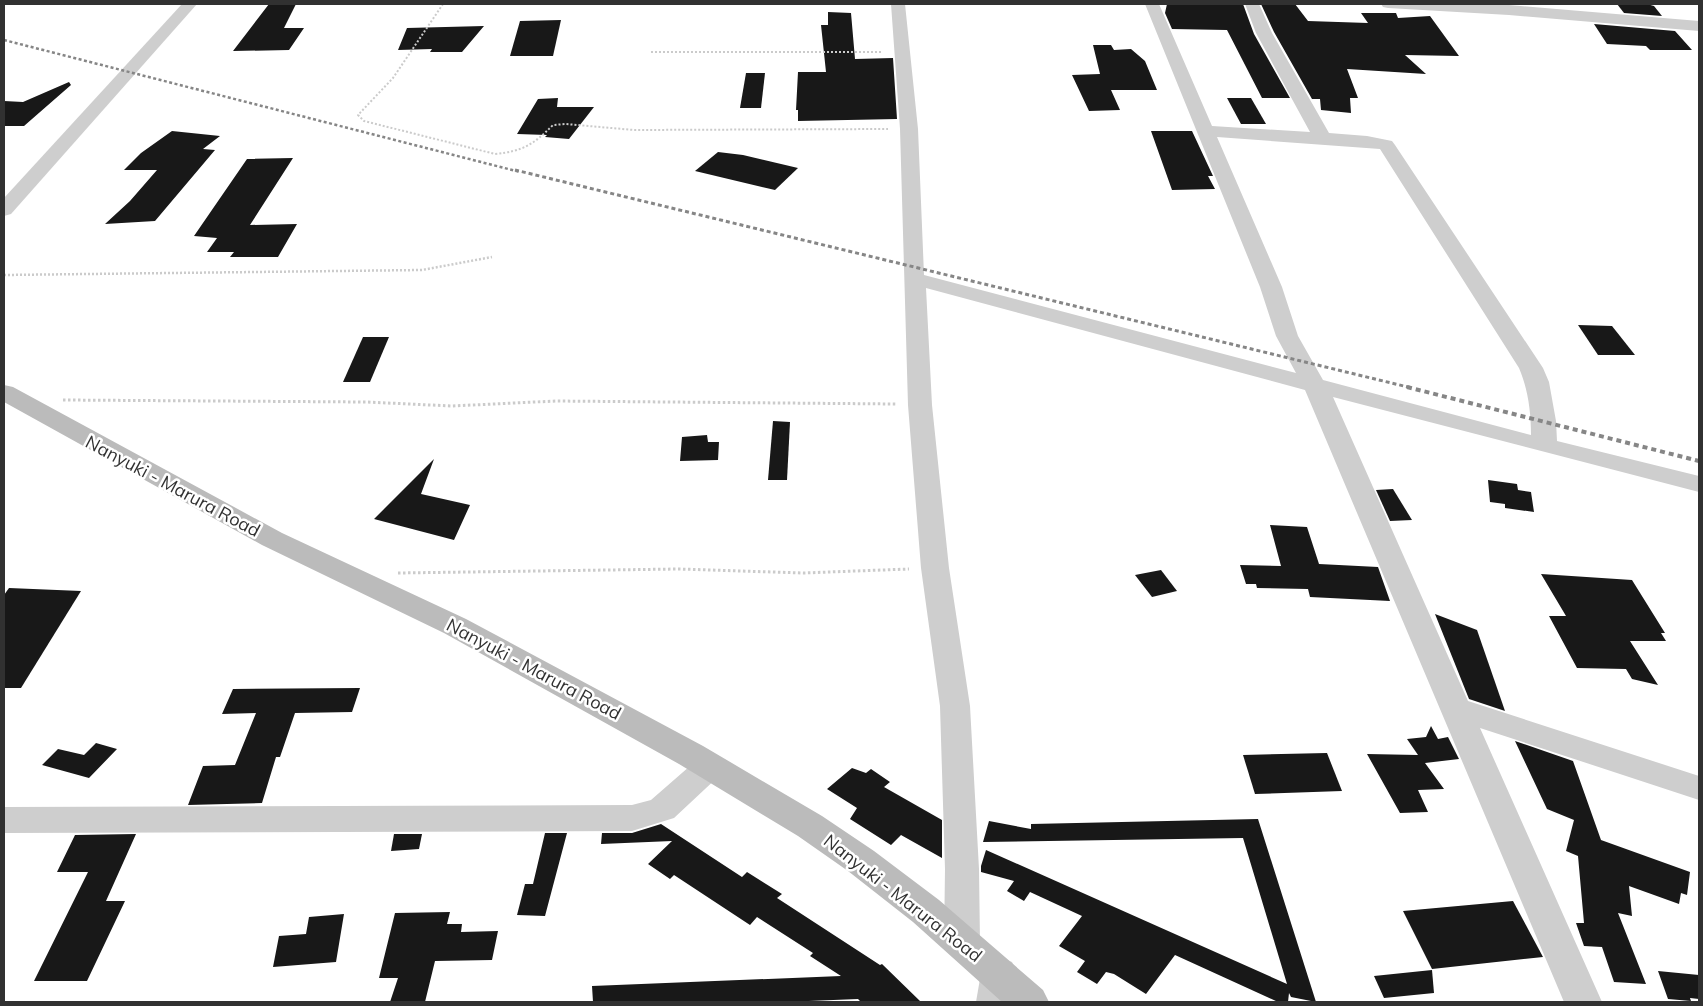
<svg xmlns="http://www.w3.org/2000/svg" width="1703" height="1006" viewBox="0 0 1703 1006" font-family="Mulish,sans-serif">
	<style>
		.building { fill: #181818 }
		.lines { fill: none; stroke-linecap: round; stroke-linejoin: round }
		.path-far2 { stroke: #cbcbcb; stroke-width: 2; stroke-dasharray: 2 2; stroke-linecap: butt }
		.path-far1 { stroke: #cbcbcb; stroke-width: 2.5; stroke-dasharray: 2 2; stroke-linecap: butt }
		.path { stroke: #cbcbcb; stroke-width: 3; stroke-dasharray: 2.5 2.5; stroke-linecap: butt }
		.street { fill: #cecece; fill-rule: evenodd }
		.secondary { fill: #bbb; fill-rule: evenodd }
		.rail-far2 { stroke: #868686; stroke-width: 2.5; stroke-dasharray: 3 2.5; stroke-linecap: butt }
		.rail-far1 { stroke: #868686; stroke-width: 3; stroke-dasharray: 4 3; stroke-linecap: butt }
		.rail { stroke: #868686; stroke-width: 4; stroke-dasharray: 5 4; stroke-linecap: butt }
		.labels { text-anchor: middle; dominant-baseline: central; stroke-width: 5; stroke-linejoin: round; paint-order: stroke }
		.street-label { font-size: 18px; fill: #313131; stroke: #fff }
	</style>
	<rect width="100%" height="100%" fill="#fff"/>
	<!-- building -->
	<g class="building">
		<path d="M269,4H296L284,28H304L289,50L233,51Z"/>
		<path d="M1167,4H1243L1254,34L1290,98H1262L1227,30L1172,29L1165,13Z"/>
		<path d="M1261,4H1295L1308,21L1368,23L1361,13H1396L1398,18L1430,16L1459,56L1405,55L1426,74L1347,69L1358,98H1350L1351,113L1321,110L1320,99H1312L1274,32Z"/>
		<path d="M1617,4H1647L1654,6L1662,16L1624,13Z"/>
		<path d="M828,12L851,13L855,59L893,58L897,119L798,121V110H796L798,72H826L821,25H828Z"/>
		<path d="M561,20L553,56H510L520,21Z"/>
		<path d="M1594,24L1675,31L1692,50H1650L1646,46L1607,44Z"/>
		<path d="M484,26L462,52H430L432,49L398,50L407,28Z"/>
		<path d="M1093,45H1111L1114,50L1131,49L1145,61L1157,90H1111L1120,110L1089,111L1072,75L1100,74Z"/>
		<path d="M746,73H765L761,108H740Z"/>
		<path d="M69,82L71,85L24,126H4V101L23,102Z"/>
		<path d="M558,98L557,107H594L569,139L545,137L547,135L517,134L538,99Z"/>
		<path d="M1227,98H1251L1266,124H1241Z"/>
		<path d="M172,131L220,136L203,149L215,150L155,221L105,224L130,201L157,170H124L141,153Z"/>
		<path d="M1151,131H1192L1213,176H1208L1215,189L1172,190Z"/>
		<path d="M718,152L743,155L798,168L775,190L695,171Z"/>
		<path d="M293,158L250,225L297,224L278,257H230L234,252H207L217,238L194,236L247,159Z"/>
		<path d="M1578,325L1612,326L1635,355H1598Z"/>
		<path d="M363,337H389L370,382H343Z"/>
		<path d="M773,421L790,422L787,480H768Z"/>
		<path d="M707,435L708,442H719L718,460L680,461L682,437Z"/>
		<path d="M434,459L421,494L470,505L454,540L374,519Z"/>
		<path d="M1488,480L1517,484L1518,490L1531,492L1534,512L1505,508V504L1490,502Z"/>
		<path d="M1393,489L1412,520L1390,521L1376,490Z"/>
		<path d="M1270,525L1307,527L1319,564L1378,567L1390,601L1310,597L1308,589L1257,588L1256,584H1246L1240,565L1281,566Z"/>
		<path d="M1161,570L1177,591L1152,597L1135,575Z"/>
		<path d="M1541,574L1632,580L1665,633H1661L1666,641H1630L1658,685L1632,679L1626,669L1577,668L1549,616H1566Z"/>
		<path d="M9,588L81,591L21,688H4V595Z"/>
		<path d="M1435,614L1477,630L1505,711L1469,699Z"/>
		<path d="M360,688L352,712L295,713L280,757H276L262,803L188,805L203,766L235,765L256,713L222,714L233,689Z"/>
		<path d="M1431,726L1438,739L1448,737L1459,759L1425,763L1444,789L1418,790L1428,812L1400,813L1367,754L1418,755L1407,739L1426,737Z"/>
		<path d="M1515,741L1573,761L1601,840L1690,872L1687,895L1681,893L1679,904L1629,886L1632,916L1618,913L1646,984L1614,982L1602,947L1584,946L1576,923H1584L1578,856L1566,851L1574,820L1547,809Z"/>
		<path d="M96,743L117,749L89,778L42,765L58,749L84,755Z"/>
		<path d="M1327,753L1342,791L1255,794L1243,755Z"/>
		<path d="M852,768L866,773L871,769L890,782L884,787L942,820V858L901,835L891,845L850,819L857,808L827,789Z"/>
		<path d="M1258,819L1316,1002L1291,997L1289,993L1288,1002H1278L1175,955L1146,994L1114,974L1106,972L1097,984L1077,972L1085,961L1059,946L1082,916L1030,892L1024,901L1007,891L1014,881L981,872V866L986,850L1287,984L1243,838L983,842L989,821L1031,829V824Z"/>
		<path d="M661,824L742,877L747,872L782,894L777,898L880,965L882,964L921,1002H861L858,999L784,1002H593L592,986L841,976L810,956L813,953L757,917L750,925L674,875L670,879L648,864L672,841L601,844L602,833H632Z"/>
		<path d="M545,833H567L545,916L517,915L525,884H533Z"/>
		<path d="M136,834L106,901H125L87,981H34L88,872H57L75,835Z"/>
		<path d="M394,834H422L419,849L391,851Z"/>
		<path d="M1513,901L1543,957L1432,969L1403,911Z"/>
		<path d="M450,912L447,924H462L461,932L498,931L492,960L435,961L425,1002H390L398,978H379L395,913Z"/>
		<path d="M344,914L336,962L273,967L279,936L306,934L309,917Z"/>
		<path d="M1432,970L1434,993L1384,998L1374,976Z"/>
		<path d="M1658,971L1699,975V999L1690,998L1691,1001L1668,999Z"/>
	</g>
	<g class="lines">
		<!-- path-far2 -->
		<g class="path-far2">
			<path d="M443,4L393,78L358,115L364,121L495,154C523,151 533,145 553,125L566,124L634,130L888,129"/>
			<path d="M651,52H883"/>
		</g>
		<!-- path-far1 -->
		<path class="path-far1" d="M4,275L422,270L492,257"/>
		<!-- path -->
		<g class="path">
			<path d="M63,400L366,402L452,406L556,401L896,404"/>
			<path d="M398,573L679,569L803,573L909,569"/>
		</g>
		<!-- street -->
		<g class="street">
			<path d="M182,4H197L11,214L4,216V198Z"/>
			<path d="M891,4H905L918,129L924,275L1296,373L1276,336L1260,287L1145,4H1159L1212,126L1310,132L1256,33L1245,4H1259L1272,33L1329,133L1367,136L1392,141L1395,145L1543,368L1549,382L1556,421L1557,441L1699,476V492L1333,397L1468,701L1699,776V800L1480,728L1602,1002H1564L1305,390L926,288L932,405L949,568L970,706L979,869L980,943L975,954L962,958L949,954L944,943L945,869L940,706L921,568L908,405L900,129ZM1217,137L1380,149L1519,368C1528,389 1531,412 1531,435L1323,380L1298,336L1282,287Z"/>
			<path d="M1381,4L1509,5L1699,21V31L1509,15L1388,8L1383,7Z"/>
			<path d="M709,755L720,759L725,767L720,775L674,818L632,831L4,833V807L632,805L651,800L698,759Z"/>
			<path d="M999,957L1012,962L1017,973L1014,1002H976L981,973L986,962Z"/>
		</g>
		<!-- secondary -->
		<path class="secondary" d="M4,385L13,387L282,533L466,619L703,746L822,816L874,851L939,900L1043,990L1049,1002H1002L913,922L848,871L798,836L679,764L444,633L262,545L4,402Z"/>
		<!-- rail-far2 -->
		<path class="rail-far2" d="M4,40L520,172"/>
		<!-- rail-far1 -->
		<path class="rail-far1" d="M515,170L1412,388"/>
		<!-- rail -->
		<path class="rail" d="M1407,387L1699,461"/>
	</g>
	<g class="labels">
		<!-- street labels -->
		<g class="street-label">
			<text transform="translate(173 486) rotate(28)">Nanyuki - Marura Road</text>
			<text transform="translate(534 669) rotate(28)">Nanyuki - Marura Road</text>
			<text transform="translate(903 898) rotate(38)">Nanyuki - Marura Road</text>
		</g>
	</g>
	<!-- border -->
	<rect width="1703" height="1006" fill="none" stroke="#313131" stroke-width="10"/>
</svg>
